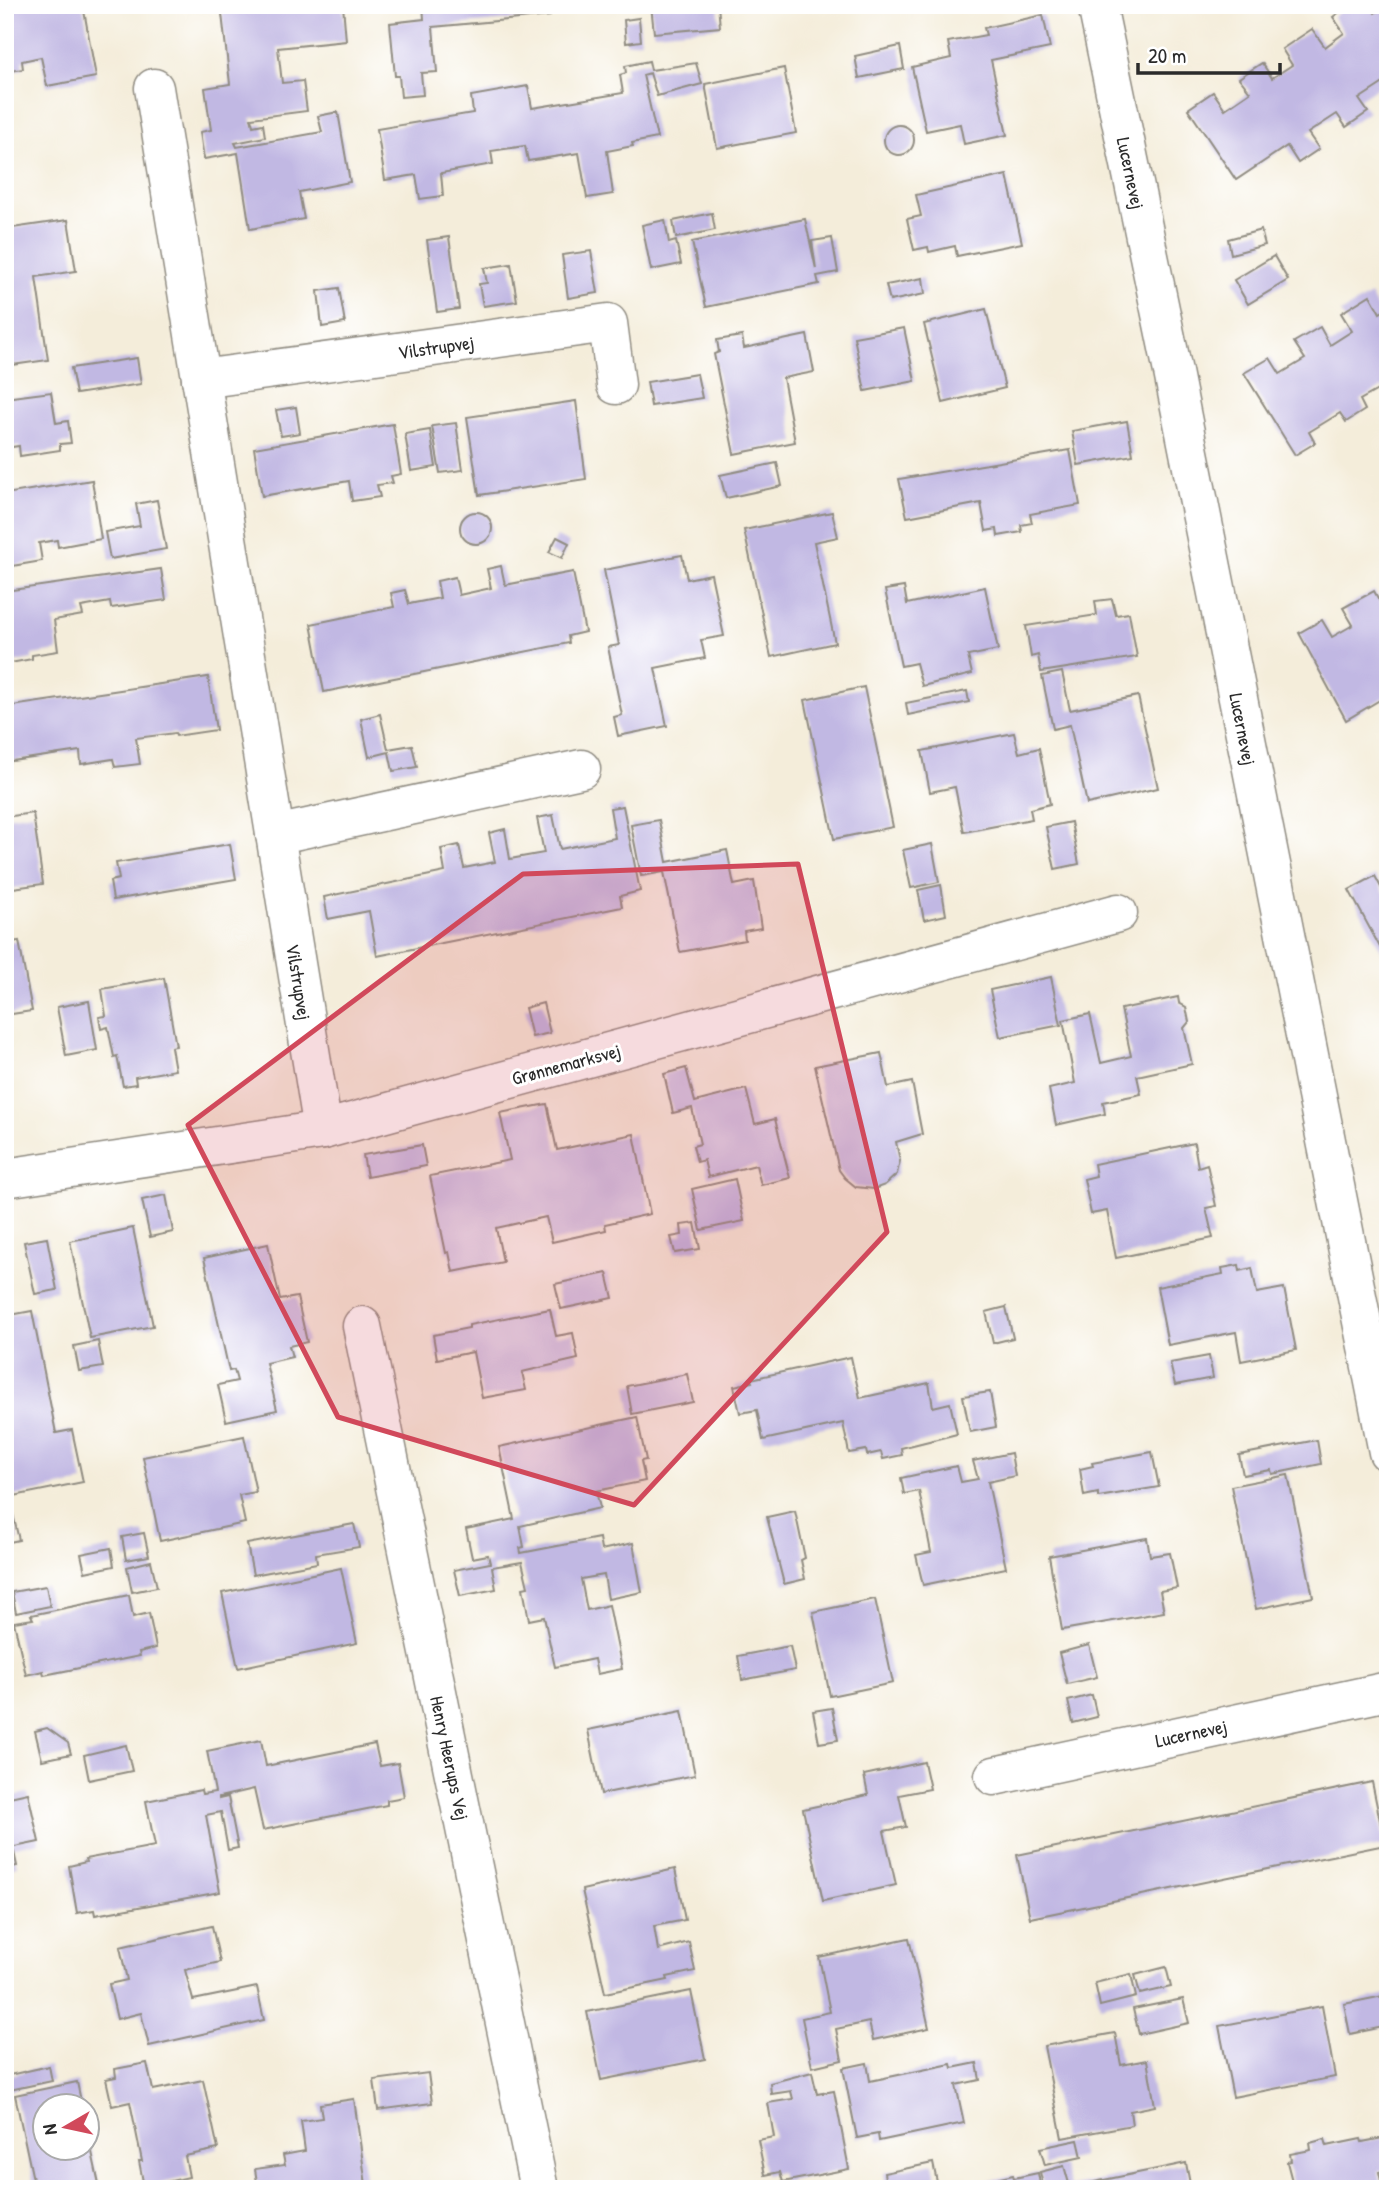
<svg xmlns="http://www.w3.org/2000/svg" width="1393" height="2194" viewBox="0 0 1393 2194" font-family="'Patrick Hand',sans-serif">
	<style>
		.building { fill: #c1b8e3 }
		.lines { fill: none; stroke-linecap: round; stroke-linejoin: round }
		.minor-casing { stroke: #908c82; stroke-width: 41 }
		.minor { stroke: #fff; stroke-width: 38 }
		.marked { fill: #d1495b; fill-opacity: 0.2; stroke: #d1495b; stroke-width: 5; stroke-linejoin: round }
		.labels { text-anchor: middle; dominant-baseline: central; stroke-width: 6; stroke-linejoin: round; paint-order: stroke }
		.street-label { font-size: 19px; fill: #2b2b2b; stroke: #fff }
	</style>
	<rect width="100%" height="100%" fill="#fff"/>
	<filter id="ink" filterUnits="userSpaceOnUse"><feTurbulence type="fractalNoise" baseFrequency=".0143" numOctaves="2"/><feDisplacementMap in="SourceGraphic" scale="14" xChannelSelector="R" yChannelSelector="G"/><feConvolveMatrix kernelMatrix="1 2 1 2 8 2 1 2 1" color-interpolation-filters="sRGB"/></filter>
	<filter id="wash" filterUnits="userSpaceOnUse"><feTurbulence type="fractalNoise" baseFrequency=".00686" numOctaves="4" result="noise"/><feDisplacementMap in="SourceGraphic" scale="28" xChannelSelector="R" yChannelSelector="G"/><feGaussianBlur stdDeviation="1.57" result="paint"/><feColorMatrix in="noise" values="0 0 0 0 0 0 0 0 0 0 0 0 0 0 0 0 0 1.4 0 .05"/><feComposite in="paint" operator="in"/></filter>
	<g filter="url(#wash)">
		<rect width="100%" height="100%" fill="#f4edda"/>
		<g id="blocks">
			<!-- building -->
			<g class="building">
				<path d="M5,5H83L96,77L47,86L41,57L22,61L23,69L5,72Z"/>
				<path d="M221,5H343L346,41L278,48L282,83L303,81L307,111L251,118L253,126L263,124L265,137L235,143L237,147L322,132L318,116L338,112L350,182L299,192L304,219L250,229L238,153L204,159L200,132L211,130L205,88L230,84Z"/>
				<path d="M423,5H549L550,16L433,27L437,72L421,73L423,95L401,97L399,76H395L390,23L424,19Z"/>
				<path d="M651,5H718L720,27L654,33Z"/>
				<path d="M1349,5H1370L1375,13L1388,5V80L1359,99L1368,112L1346,127L1337,114L1308,133L1319,149L1298,163L1287,146L1236,180L1188,109L1213,92L1225,109L1250,92L1239,78L1262,63L1272,78L1292,65L1282,49L1312,29L1325,47L1344,33L1333,17Z"/>
				<path d="M1043,15L1050,48L991,60L1007,135L964,144L960,124L926,131L912,67L951,58L948,42L986,35L984,28Z"/>
				<path d="M639,18L641,41L626,43L624,20Z"/>
				<path d="M900,46L904,69L859,78L855,56Z"/>
				<path d="M649,61L651,70L696,63L702,84L657,96L650,73L643,75L657,138L632,143L633,146L607,151L613,194L587,198L579,153L528,161L525,146L491,151L493,164L441,173L443,196L420,199L416,175L385,180L377,129L473,113L471,96L528,86L532,108L623,93L620,75L626,73L625,66Z"/>
				<path d="M784,68L796,133L717,148L705,84Z"/>
				<circle cx="899" cy="140" r="15"/>
				<path d="M1007,175L1022,243L957,256L955,246L929,252L928,247L914,250L907,219L921,216L916,195Z"/>
				<path d="M712,213L715,230L676,238L673,221Z"/>
				<path d="M805,219L816,269L812,241L832,238L838,272L817,276L819,284L706,307L692,242Z"/>
				<path d="M68,220L76,271L36,277L48,360L5,366V229Z"/>
				<path d="M665,220L669,243L676,241L681,264L651,270L642,225Z"/>
				<path d="M1261,230L1265,245L1231,254L1228,239Z"/>
				<path d="M449,237L459,309L437,312L427,240Z"/>
				<path d="M591,251L598,293L568,298L562,255Z"/>
				<path d="M1274,256L1288,280L1248,304L1234,280Z"/>
				<path d="M511,264L517,301L483,306L479,284L487,283L484,268Z"/>
				<path d="M923,278L925,294L890,301L886,285Z"/>
				<path d="M339,288L345,323L322,327L318,291Z"/>
				<path d="M1370,295L1380,313L1388,308V396L1383,387L1360,400L1365,410L1346,422L1340,413L1309,432L1315,443L1295,455L1244,373L1270,358L1280,374L1305,359L1294,342L1320,327L1330,345L1352,331L1341,313Z"/>
				<path d="M986,309L1005,388L943,403L924,324Z"/>
				<path d="M904,328L915,381L865,391L854,337Z"/>
				<path d="M807,335L814,372L783,378L795,442L734,454L714,354L719,352L717,340L742,336L744,348Z"/>
				<path d="M137,358L141,384L76,394L71,368Z"/>
				<path d="M697,374L702,398L651,406L647,382Z"/>
				<path d="M51,392L56,423L68,421L71,443L60,444V450L20,456L19,446L5,448V398Z"/>
				<path d="M576,401L586,479L479,495L467,417Z"/>
				<path d="M296,407L300,433L281,436L276,410Z"/>
				<path d="M1127,421L1133,455L1078,465L1072,431Z"/>
				<path d="M456,423L463,470L440,473L432,426Z"/>
				<path d="M393,424L401,474L391,476L393,483L377,485L380,497L352,501L349,481L262,496L254,448Z"/>
				<path d="M430,430L436,467L411,471L405,434Z"/>
				<path d="M1070,450L1080,505L1030,514L1032,523L1021,525L1022,532L998,536L997,529L986,531L981,503L907,517L899,479Z"/>
				<path d="M777,463L782,486L726,498L720,475Z"/>
				<path d="M92,480L101,539L58,547L57,540L39,543L42,561L12,566L10,554L5,555V494Z"/>
				<path d="M157,500L166,549L110,559L105,532L140,526L136,504Z"/>
				<path d="M832,512L838,537L814,542L835,643L771,657L744,530Z"/>
				<circle cx="476" cy="528" r="16"/>
				<path d="M557,537L569,543L562,558L549,552Z"/>
				<path d="M682,555L687,579L711,574L724,636L701,640L705,658L655,668L667,726L618,736L614,717L622,715L608,647L619,645L604,570Z"/>
				<path d="M501,566L505,585L573,572L585,632L568,636L569,643L324,692L311,624L394,607L391,593L405,590L409,604L440,598L437,581L455,577L459,595L491,588L487,569Z"/>
				<path d="M161,569L166,600L111,608L110,602L81,607L83,615L54,620L58,651L32,655V659L5,664V591Z"/>
				<path d="M904,587L907,604L985,587L998,650L968,656L972,674L922,686L916,663L901,666L885,590Z"/>
				<path d="M1374,591L1384,609L1388,607V695L1346,720L1299,633L1322,620L1332,637L1353,625L1343,608Z"/>
				<path d="M1112,599L1116,615L1129,613L1137,657L1041,672L1038,655L1031,657L1026,626L1097,615L1095,601Z"/>
				<path d="M1062,672L1070,710L1138,696L1158,788L1087,804L1070,725L1053,729L1042,676Z"/>
				<path d="M208,677L216,730L176,736L175,733L136,738L140,764L115,767L113,759L81,764L80,751L5,762V707Z"/>
				<path d="M864,687L893,827L834,839L805,700Z"/>
				<path d="M967,691L969,702L908,715L906,703Z"/>
				<path d="M380,714L388,749L412,745L417,767L393,771L389,752L369,757L361,719Z"/>
				<path d="M1014,733L1019,753L1039,748L1050,804L1030,809L1032,819L964,832L955,787L930,792L922,751Z"/>
				<path d="M623,806L640,891L620,896L622,907L377,956L369,911L328,919L324,897L445,872L441,849L459,845L464,868L495,862L489,833L505,829L510,859L544,853L537,818L553,815L560,849L615,838L610,808Z"/>
				<path d="M33,813L43,884L5,889V817Z"/>
				<path d="M659,820L667,862L727,850L734,885L754,881L761,928L744,931L745,940L680,952L664,872L641,876L631,825Z"/>
				<path d="M1071,822L1079,864L1055,869L1046,827Z"/>
				<path d="M230,844L236,879L113,900L110,881L119,879L116,863Z"/>
				<path d="M932,844L939,882L911,888L903,850Z"/>
				<path d="M1375,876L1384,893L1388,891V962L1349,890Z"/>
				<path d="M941,885L946,915L924,920L918,890Z"/>
				<path d="M19,941L32,1011L5,1015V943Z"/>
				<path d="M1051,977L1061,1025L1000,1037L990,990Z"/>
				<path d="M164,978L176,1046L171,1047L175,1070L135,1077L136,1084L123,1086L117,1056L114,1057L108,1027L101,1029L99,1017L106,1016L102,989Z"/>
				<path d="M1178,997L1179,1003L1186,1007L1189,1022L1184,1028L1192,1064L1137,1076L1141,1094L1103,1102L1105,1114L1056,1125L1049,1089L1075,1083L1063,1020L1090,1014L1101,1063L1131,1056L1121,1009Z"/>
				<path d="M89,1001L97,1050L66,1056L57,1007Z"/>
				<path d="M543,1003L550,1033L532,1037L525,1008Z"/>
				<path d="M881,1053L888,1087L912,1082L922,1134L896,1142L900,1161L897,1174L885,1185L874,1189L856,1187L845,1178L839,1170L815,1066Z"/>
				<path d="M686,1068L695,1102L746,1089L755,1124L775,1119L790,1178L761,1185L756,1165L708,1177L704,1160L697,1162L693,1146L700,1144L692,1108L673,1113L664,1074Z"/>
				<path d="M547,1104L557,1150L634,1134L650,1214L605,1224L606,1230L552,1242L546,1217L496,1228L503,1262L453,1272L449,1252L446,1253L430,1176L510,1160L500,1113Z"/>
				<path d="M1194,1143L1198,1167L1207,1164L1216,1206L1206,1208L1213,1238L1116,1258L1107,1211L1091,1214L1084,1179L1096,1176L1094,1164Z"/>
				<path d="M422,1145L426,1166L367,1177L363,1155Z"/>
				<path d="M735,1179L744,1221L701,1230L692,1189Z"/>
				<path d="M166,1195L173,1232L150,1237L142,1200Z"/>
				<path d="M695,1223L700,1249L675,1253L671,1237L682,1235L681,1225Z"/>
				<path d="M133,1228L153,1326L90,1338L70,1241Z"/>
				<path d="M47,1238L57,1290L35,1294L24,1242Z"/>
				<path d="M268,1244L280,1300L297,1297L307,1342L289,1346L292,1357L266,1363L277,1410L226,1421L218,1385L237,1381L234,1370L229,1371L204,1258Z"/>
				<path d="M1239,1265L1240,1271L1252,1268L1257,1293L1284,1288L1296,1350L1241,1361L1236,1332L1168,1345L1157,1287L1223,1274L1222,1268Z"/>
				<path d="M607,1273L613,1298L561,1309L555,1284Z"/>
				<path d="M1006,1307L1013,1338L993,1343L986,1312Z"/>
				<path d="M550,1309L556,1336L573,1333L578,1359L522,1372L526,1390L482,1398L473,1352L437,1359L433,1335L469,1328V1325Z"/>
				<path d="M32,1311L56,1433L72,1430L83,1482L9,1497L19,1540L5,1543V1316Z"/>
				<path d="M98,1341L103,1367L79,1371L74,1346Z"/>
				<path d="M1209,1356L1213,1378L1175,1385L1170,1363Z"/>
				<path d="M851,1357L860,1398L929,1383L933,1407L950,1403L957,1434L901,1448L902,1455L883,1459L881,1452L867,1455L866,1450L849,1453L843,1423L763,1440L757,1410L740,1413L734,1386L752,1382L751,1379Z"/>
				<path d="M687,1374L693,1402L632,1414L627,1386Z"/>
				<path d="M990,1392L996,1427L970,1432L963,1396Z"/>
				<path d="M637,1417L646,1460L641,1461L645,1481L596,1491L600,1508L520,1526L524,1547L520,1548L521,1553L599,1538L601,1550L633,1543L642,1592L608,1599L604,1575L581,1579L587,1610L609,1605L622,1669L597,1674L594,1659L555,1667L544,1617L529,1620L523,1588L528,1587L522,1562L492,1567L496,1589L460,1596L454,1570L490,1563L488,1555L472,1558L466,1529L514,1519L499,1447Z"/>
				<path d="M244,1436L256,1492L239,1495L245,1523L160,1541L143,1457Z"/>
				<path d="M1317,1440L1321,1464L1272,1474L1271,1470L1243,1475L1239,1455Z"/>
				<path d="M1152,1452L1159,1487L1098,1497V1493L1084,1496L1080,1469L1093,1466L1092,1463Z"/>
				<path d="M1011,1453L1015,1476L988,1482L1006,1568L923,1585L916,1555L931,1552L919,1491L904,1494L901,1478L957,1466L961,1482L978,1479L973,1461Z"/>
				<path d="M1288,1475L1313,1597L1256,1609L1231,1486Z"/>
				<path d="M795,1511L805,1558L801,1560L805,1579L784,1584L767,1517Z"/>
				<path d="M354,1524L359,1547L316,1554L317,1563L253,1575L247,1544Z"/>
				<path d="M144,1533L149,1556L126,1560L122,1537Z"/>
				<path d="M1147,1538L1150,1556L1170,1553L1177,1588L1160,1591L1164,1612L1062,1630L1049,1556Z"/>
				<path d="M111,1548L114,1566L85,1572L81,1554Z"/>
				<path d="M151,1561L157,1587L132,1592L127,1567Z"/>
				<path d="M341,1568L357,1643L238,1668L222,1593Z"/>
				<path d="M46,1586L50,1606L16,1613L12,1592Z"/>
				<path d="M129,1595L133,1617L149,1613L156,1648L139,1652L140,1656L44,1675L43,1671L26,1675L14,1622L33,1619L31,1615Z"/>
				<path d="M875,1599L893,1683L830,1696L813,1612Z"/>
				<path d="M1089,1645L1097,1677L1067,1684L1059,1653Z"/>
				<path d="M790,1646L795,1670L742,1680L738,1656Z"/>
				<path d="M1092,1695L1097,1717L1073,1723L1068,1701Z"/>
				<path d="M832,1708L838,1740L819,1743L813,1711Z"/>
				<path d="M682,1711L695,1775L601,1794L588,1730Z"/>
				<path d="M47,1728L68,1743L71,1754L42,1760L35,1731Z"/>
				<path d="M261,1740L266,1766L375,1744L380,1766L398,1763L404,1797L387,1800V1805L263,1830L254,1789L219,1797V1799L228,1797L238,1848L228,1850L221,1812L206,1815L220,1892L95,1915L94,1910L77,1913L69,1866L86,1862L85,1859L155,1846L146,1801L201,1790L202,1794L215,1792L207,1751Z"/>
				<path d="M126,1745L132,1771L89,1780L84,1755Z"/>
				<path d="M924,1762L930,1789L899,1795L906,1827L884,1831L896,1885L823,1901L803,1809L868,1795L864,1775Z"/>
				<path d="M1372,1782L1385,1845L1030,1918L1017,1855Z"/>
				<path d="M28,1793L39,1842L5,1849V1798Z"/>
				<path d="M14,1852L17,1866L8,1868L9,1873L5,1874V1854Z"/>
				<path d="M675,1869L685,1920L654,1926L658,1950L689,1942L695,1971L667,1977L668,1980L605,1993L582,1890Z"/>
				<path d="M212,1926L220,1962L185,1970L193,2000L257,1987L264,2020L149,2046L141,2013L117,2019L109,1984L127,1980L120,1947Z"/>
				<path d="M909,1938L929,2028L873,2040L869,2022L836,2029L842,2060L812,2067L802,2018L830,2012L819,1957Z"/>
				<path d="M1166,1967L1171,1987L1140,1994L1135,1975Z"/>
				<path d="M1131,1974L1136,1997L1100,2006L1095,1983Z"/>
				<path d="M691,1991L705,2059L601,2080L587,2012Z"/>
				<path d="M1388,1995V2026L1350,2034L1344,2004Z"/>
				<path d="M1183,1999L1189,2023L1139,2034L1133,2009Z"/>
				<path d="M1322,2006L1335,2077L1233,2097L1219,2026Z"/>
				<path d="M1115,2033L1121,2065L1147,2060L1155,2106L1130,2111L1132,2125L1062,2138L1044,2046Z"/>
				<path d="M147,2063L153,2090L203,2080L218,2149L185,2156L189,2177L144,2187L139,2161H142L130,2102L112,2106L106,2079L116,2077L115,2069Z"/>
				<path d="M867,2063L870,2081L951,2064L952,2068L977,2063L980,2080L956,2085L964,2123L879,2141L878,2134L857,2138L843,2068Z"/>
				<path d="M49,2066L52,2081L5,2091V2076Z"/>
				<path d="M812,2072L817,2094L834,2091L849,2169L783,2182L780,2172L765,2175L758,2140L774,2137L768,2103L793,2099L791,2091L771,2094L770,2083Z"/>
				<path d="M428,2073L432,2103L378,2110L374,2080Z"/>
				<path d="M77,2082L82,2106H46V2148H88L89,2138L100,2189H35L15,2095Z"/>
				<path d="M354,2099L366,2185L339,2189H258L255,2169L285,2165L283,2155L305,2151L301,2121L322,2118L320,2104Z"/>
				<path d="M1388,2137V2170L1379,2172L1383,2189H1283L1293,2185L1287,2162L1291,2161L1290,2154L1311,2150L1310,2143L1325,2139L1327,2146L1361,2139L1362,2142Z"/>
				<path d="M1078,2140L1082,2157L1045,2165L1040,2148Z"/>
				<path d="M933,2163L938,2187L887,2189L884,2173Z"/>
				<path d="M1186,2163L1191,2189H1044L1040,2172L1064,2166L1070,2187Z"/>
				<path d="M1038,2173L1041,2189H954L1013,2175L1014,2178Z"/>
			</g>
		</g>
	</g>
	<g filter="url(#ink)">
		<use href="#blocks" fill-opacity="0" stroke="#908c82" stroke-width="2"/>
		<g class="lines">
			<defs>
				<g id="minor">
					<path d="M1097,5L1173,372L1388,1452"/>
					<path d="M154,88L323,1130"/>
					<path d="M201,379L608,323L616,385"/>
					<path d="M275,835L581,769"/>
					<path d="M5,1178L323,1130L1118,913"/>
					<path d="M362,1326L539,2189"/>
					<path d="M994,1776L1388,1691"/>
				</g>
			</defs>
			<!-- minor casing -->
			<use href="#minor" class="minor-casing"/>
			<!-- minor -->
			<use href="#minor" class="minor"/>
		</g>
	</g>
	<!-- marked area -->
	<path class="marked" d="M798,864L887,1232L634,1505L338,1417L188,1125L523,874Z"/>
	<g class="labels">
		<!-- street labels -->
		<g class="street-label">
			<text transform="translate(1131 173) rotate(78)">Lucernevej</text>
			<text transform="translate(436 347) rotate(-8)">Vilstrupvej</text>
			<text transform="translate(1243 729) rotate(79)">Lucernevej</text>
			<text transform="translate(299 982) rotate(81)">Vilstrupvej</text>
			<text transform="translate(566 1064) rotate(-15)">Grønnemarksvej</text>
			<text transform="translate(1191 1733) rotate(-12)">Lucernevej</text>
			<text transform="translate(450 1758) rotate(78)">Henry Heerups Vej</text>
		</g>
	</g>
	<!-- margin -->
	<rect width="1393" height="2194" fill="none" stroke="#fff" stroke-width="28"/>
	<!-- north arrow -->
	<g transform="translate(66 2127) rotate(261)"><circle r="33" fill="#ffffff" stroke="#aaaaaa" stroke-width="2"/>
	<path d="M0-5L12 26L0 18L-12 26Z" fill="#d1495b"/>
	<text y="-10" font-size="19" font-weight="bold" text-anchor="middle" fill="#2b2b2b">N</text>
	</g>
	<!-- scale -->
	<path d="M1138 63v10h142v-10" fill="none" stroke="#2b2b2b" stroke-width="3.5"/>
	<text x="1148" y="63" font-size="21" fill="#2b2b2b" stroke="#ffffff" stroke-width="5" paint-order="stroke">20 m</text>
</svg>
